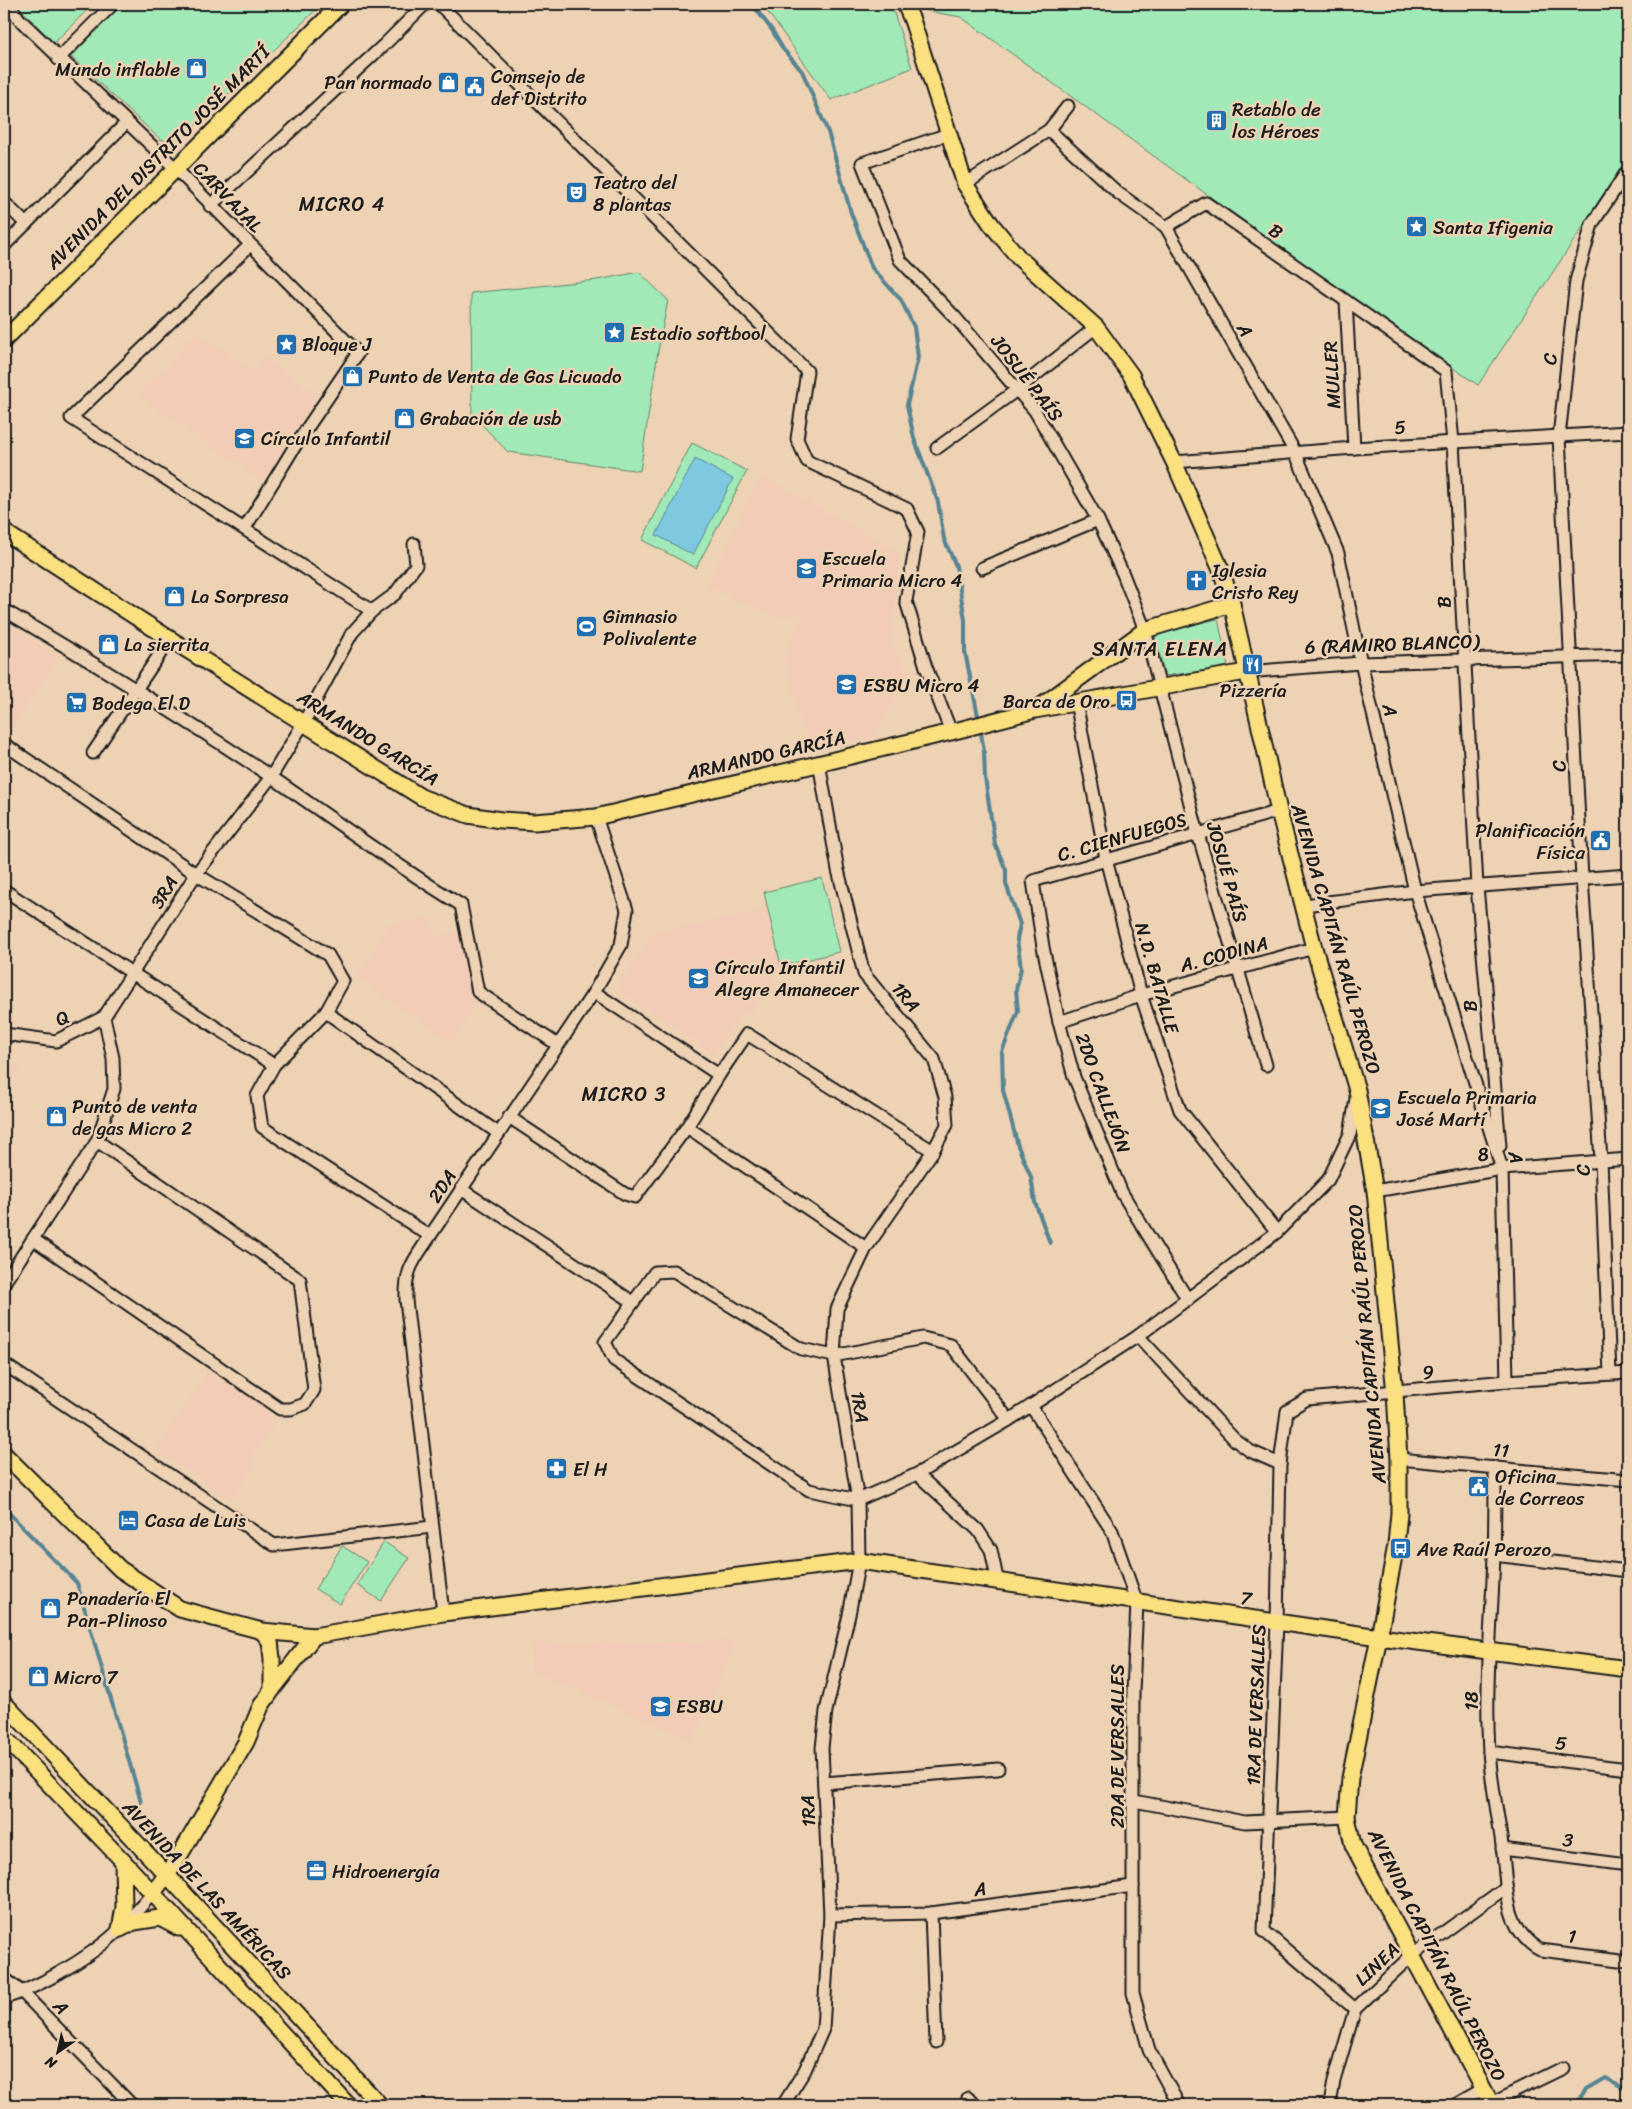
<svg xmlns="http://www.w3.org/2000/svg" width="1632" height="2109" viewBox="0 0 1632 2109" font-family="Sriracha,sans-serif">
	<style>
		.built { fill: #f2ccb6 }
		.green { fill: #a1eab8; stroke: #5e836a }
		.water { fill: #7fc9e0; stroke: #578492 }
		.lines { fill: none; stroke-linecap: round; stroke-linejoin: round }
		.stream { stroke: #578492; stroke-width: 4 }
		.minor-casing { stroke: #1c1c1c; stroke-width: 15 }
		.major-casing { stroke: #1c1c1c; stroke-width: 19 }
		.minor { stroke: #eed2b4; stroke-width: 11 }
		.major { stroke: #fbe080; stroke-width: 15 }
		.labels { text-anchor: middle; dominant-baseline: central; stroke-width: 5; stroke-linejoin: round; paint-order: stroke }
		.poi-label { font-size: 19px; fill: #1c1c1c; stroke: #eed2b4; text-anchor: start }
		.street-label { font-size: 19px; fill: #1c1c1c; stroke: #eed2b4 }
		.neighbourhood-label { font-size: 20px; letter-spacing: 1px; fill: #1c1c1c; stroke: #eed2b4 }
	</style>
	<rect width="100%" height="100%" fill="#eed2b4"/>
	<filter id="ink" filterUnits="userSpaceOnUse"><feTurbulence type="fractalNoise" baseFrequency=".02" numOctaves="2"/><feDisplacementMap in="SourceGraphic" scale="10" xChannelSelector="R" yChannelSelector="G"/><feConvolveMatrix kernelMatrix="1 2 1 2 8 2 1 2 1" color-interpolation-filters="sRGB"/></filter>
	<g filter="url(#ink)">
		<!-- built -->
		<g class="built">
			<path d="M197,333L253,371L264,356L317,396L262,481L138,395Z"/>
			<path d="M761,475L899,553L891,644L910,675L872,738L818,747L801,726L784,655L805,612L776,617L707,586Z"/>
			<path d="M4,621L58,658L11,729L4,724Z"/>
			<path d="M769,909L781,966L749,1015L743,1011L714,1054L616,990L652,934Z"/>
			<path d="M427,918L435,937L465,931L480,995L452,1042L357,978L389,924Z"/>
			<path d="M4,1057L21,1068L4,1094Z"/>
			<path d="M210,1369L272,1412L266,1421L273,1426L250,1461L255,1465L230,1500L156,1449Z"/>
			<path d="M735,1641L693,1740L532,1671V1643Z"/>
		</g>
		<!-- green -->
		<g class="green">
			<path d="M16,4H93L54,43Z"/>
			<path d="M122,4H322L176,144L160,139L71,57Z"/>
			<path d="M762,4H891L912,68L831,100Z"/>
			<path d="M925,4H1628V159L1478,385L1345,294L961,17L927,11Z"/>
			<path d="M639,272L668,300L658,351L640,471L508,452L472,414L471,293L597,280Z"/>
			<path d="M692,443L747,471L696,568L642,540Z"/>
			<path d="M1218,619L1228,667L1165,676L1154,633Z"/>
			<path d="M822,878L839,952L781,966L764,892Z"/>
			<path d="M384,1542L409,1558L381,1601L357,1585Z"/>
			<path d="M342,1546L367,1562L340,1604L315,1589Z"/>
		</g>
		<!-- water -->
		<path class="water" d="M695,459L733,479L693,555L656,535Z"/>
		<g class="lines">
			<!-- stream -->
			<g class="stream">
				<path d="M752,4L772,30L783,49L802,71L828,132L851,213L872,268L901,300L914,327L918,357L907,405L914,438L938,502L944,539L956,566L965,620V652L979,721"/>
				<path d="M980,727L984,751L985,778L995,844L1006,870V884L1020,924L1017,939L1021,968L1016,990L1018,1011L1002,1052L1003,1090L1018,1146L1031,1177L1035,1202L1050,1243"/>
				<path d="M4,1508L77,1583L141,1802"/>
				<path d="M1576,2105L1586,2090L1605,2079L1628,2090"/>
			</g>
			<defs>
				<g id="minor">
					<path d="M9,4L19,19L175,168L358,353L295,446L245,528"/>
					<path d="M439,4L807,371L797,439L807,461L907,509L918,532L906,601L926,667L951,732"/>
					<path d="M58,59L113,4"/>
					<path d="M1049,130L1118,193L1166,227L1295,452L1338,553L1361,663L1415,891L1502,1169L1507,1381"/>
					<path d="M948,134L862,163L900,260L955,317L1035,411L1098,520L1123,574L1145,630L1198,834L1266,1065"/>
					<path d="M965,184L1049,130L1068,106"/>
					<path d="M4,202L26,224"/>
					<path d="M210,206L386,43L425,4"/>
					<path d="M1166,227L1206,203L1446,371L1453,442L1477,886L1500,1146"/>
					<path d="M250,245L71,418L372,611"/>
					<path d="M4,246L126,123"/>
					<path d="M1346,301L1354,448"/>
					<path d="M937,448L1018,389L1096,327"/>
					<path d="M1174,462L1354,448L1628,432"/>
					<path d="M982,568L1098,520"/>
					<path d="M4,610C94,663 183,718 270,776C333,819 395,865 461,905L478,992L558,1045"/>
					<path d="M1246,672L1361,663L1628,655"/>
					<path d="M1076,702L1106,859L1141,995L1180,1110L1277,1232"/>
					<path d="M4,744L196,874L328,955L343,981L326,1012L274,1065L257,1096L262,1127L430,1236"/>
					<path d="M93,753L170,639"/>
					<path d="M4,890L274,1065"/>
					<path d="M1304,905L1415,891L1628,875"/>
					<path d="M326,1012L498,1133"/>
					<path d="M1059,1022L1141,995L1314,948"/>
					<path d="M4,1034L56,1041L104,1017"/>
					<path d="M719,1075L747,1034L933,1151"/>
					<path d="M509,1117L625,1194L635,1197L687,1127L719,1075L594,992"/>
					<path d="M687,1127L866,1248"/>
					<path d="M461,1189L633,1302"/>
					<path d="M1375,1191L1502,1169L1628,1159"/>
					<path d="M33,1239L280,1409H291L305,1404L314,1390L300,1280L97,1141"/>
					<path d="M4,1283L97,1141L114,1089L113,1058L104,1017L196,874L271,777L304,722L352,633L372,611L395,594L416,565L414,544"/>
					<path d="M1188,1300L1122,1193L1074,1077L1059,1022L1043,947L1033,881L1279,811"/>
					<path d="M1138,1336L1235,1440L1250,1451L1280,1464"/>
					<path d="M4,1364L274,1545L432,1527"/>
					<path d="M1610,1374L1601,1160L1582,878L1559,437L1576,281L1592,224L1628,170"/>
					<path d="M1031,1406L1112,1531L1137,1603L1133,1692V1993L1149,2050L1179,2105"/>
					<path d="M1009,1420L951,1345L923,1338L834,1356L801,1349L674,1271L655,1272L605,1342L614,1360L809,1490L858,1500L917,1474L1009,1420L1138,1336L1277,1232L1328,1180L1350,1134L1356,1099"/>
					<path d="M1399,1459L1628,1480"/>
					<path d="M1495,1467C1495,1496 1495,1525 1494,1554C1492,1620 1485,1685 1489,1751C1491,1782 1498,1814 1502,1845C1507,1881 1503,1930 1540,1950L1628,1961"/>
					<path d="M917,1474L978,1530L991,1550L998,1583"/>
					<path d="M1494,1555L1628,1571"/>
					<path d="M443,1613L406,1300C405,1268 414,1261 430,1236L594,992L621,945L627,910L596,817"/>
					<path d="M1489,1752L1628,1769"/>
					<path d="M824,1783L998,1769"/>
					<path d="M1134,1801L1245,1822L1347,1817"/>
					<path d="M1502,1849L1628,1865"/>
					<path d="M931,1913L936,2042"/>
					<path d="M830,1915L931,1913L1133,1886"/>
					<path d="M4,1978L23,1993L132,2105"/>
					<path d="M4,1998C39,1988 95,1954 121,1928C132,1917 142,1905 152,1894"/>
					<path d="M1355,2009L1264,1931L1277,1623L1280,1464L1287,1411L1307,1399L1507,1381L1628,1373"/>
					<path d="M968,2098L974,2105"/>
					<path d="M1491,2103L1563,2068"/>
					<path d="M783,2105L805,2070L823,2029L830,1915L822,1748L826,1711L849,1615L859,1561L858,1500L834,1356L837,1309L866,1248L933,1151L947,1125L945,1097L934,1059L864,974L838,870L819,763"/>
					<path d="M1330,2105L1334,2081L1355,2009L1411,1956L1505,1888"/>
					<path d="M1455,2105L1483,2089"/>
				</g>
				<g id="major">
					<path d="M905,4L912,20L965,184L991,224L1019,258L1096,327L1131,375L1174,462L1221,570L1232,604L1279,811L1314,948L1357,1090L1375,1191L1395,1393L1399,1459V1513L1396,1545L1379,1637L1350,1778L1347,1817L1353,1845L1492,2105"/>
					<path d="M4,340L341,4"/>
					<path d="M4,532L170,639L421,797L468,815L501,820L534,822L596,817L951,732L1035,710L1246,672"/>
					<path d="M1040,707L1145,630L1232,604"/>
					<path d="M4,1454L120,1569L180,1609L262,1631L314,1636L443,1613L859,1561L1379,1637L1628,1669"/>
					<path d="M262,1631L270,1641L272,1659V1690"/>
					<path d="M4,1703L167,1875L380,2105"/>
					<path d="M4,1737L123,1861L348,2105"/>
					<path d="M152,1894L174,1865L246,1742L261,1706L272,1690L314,1636"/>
					<path d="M120,1929L134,1922L160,1918L179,1928"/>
					<path d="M120,1929L124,1907L123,1861"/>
				</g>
			</defs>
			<!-- minor casing -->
			<use href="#minor" class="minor-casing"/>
			<!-- major casing -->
			<use href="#major" class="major-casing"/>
			<!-- minor -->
			<use href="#minor" class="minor"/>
			<!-- major -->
			<use href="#major" class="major"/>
		</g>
	</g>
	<!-- icons -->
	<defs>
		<symbol id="shop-square" viewBox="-11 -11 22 22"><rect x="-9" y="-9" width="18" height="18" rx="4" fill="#1f6fb2" stroke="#eed2b4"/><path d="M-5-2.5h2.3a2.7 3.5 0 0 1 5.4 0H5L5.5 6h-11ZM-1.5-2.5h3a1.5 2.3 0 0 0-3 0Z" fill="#fff"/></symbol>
		<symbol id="civic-square" viewBox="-11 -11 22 22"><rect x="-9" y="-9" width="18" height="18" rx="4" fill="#1f6fb2" stroke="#eed2b4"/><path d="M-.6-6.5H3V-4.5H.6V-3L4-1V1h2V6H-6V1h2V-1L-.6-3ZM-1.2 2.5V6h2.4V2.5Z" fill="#fff"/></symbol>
		<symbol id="building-square" viewBox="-11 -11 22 22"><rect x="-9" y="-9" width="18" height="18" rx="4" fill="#1f6fb2" stroke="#eed2b4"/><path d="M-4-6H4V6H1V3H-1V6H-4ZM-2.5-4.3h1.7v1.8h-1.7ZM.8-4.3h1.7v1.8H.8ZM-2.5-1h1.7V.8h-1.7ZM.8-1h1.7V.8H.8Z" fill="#fff"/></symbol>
		<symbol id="theatre-square" viewBox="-11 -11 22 22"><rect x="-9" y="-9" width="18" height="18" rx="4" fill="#1f6fb2" stroke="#eed2b4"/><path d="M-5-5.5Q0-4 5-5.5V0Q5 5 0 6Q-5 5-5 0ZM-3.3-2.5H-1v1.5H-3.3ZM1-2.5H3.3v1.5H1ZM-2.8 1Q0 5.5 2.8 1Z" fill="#fff"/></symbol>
		<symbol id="sight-square" viewBox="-11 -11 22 22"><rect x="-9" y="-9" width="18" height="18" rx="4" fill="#1f6fb2" stroke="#eed2b4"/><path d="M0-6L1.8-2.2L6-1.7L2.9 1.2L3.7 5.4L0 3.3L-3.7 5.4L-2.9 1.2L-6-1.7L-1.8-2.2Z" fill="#fff"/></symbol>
		<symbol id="school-square" viewBox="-11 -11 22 22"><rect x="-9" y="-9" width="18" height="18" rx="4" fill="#1f6fb2" stroke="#eed2b4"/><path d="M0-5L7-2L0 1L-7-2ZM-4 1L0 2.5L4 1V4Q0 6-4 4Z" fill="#fff"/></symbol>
		<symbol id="church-square" viewBox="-11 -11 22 22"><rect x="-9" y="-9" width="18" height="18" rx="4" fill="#1f6fb2" stroke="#eed2b4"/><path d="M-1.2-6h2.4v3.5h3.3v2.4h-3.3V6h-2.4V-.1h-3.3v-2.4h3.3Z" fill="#fff"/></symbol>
		<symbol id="stadium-square" viewBox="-11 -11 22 22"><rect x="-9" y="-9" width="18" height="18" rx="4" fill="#1f6fb2" stroke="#eed2b4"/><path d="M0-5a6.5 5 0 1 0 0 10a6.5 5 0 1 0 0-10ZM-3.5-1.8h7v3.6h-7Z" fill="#fff"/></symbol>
		<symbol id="restaurant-square" viewBox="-11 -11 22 22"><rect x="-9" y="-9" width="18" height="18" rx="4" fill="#1f6fb2" stroke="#eed2b4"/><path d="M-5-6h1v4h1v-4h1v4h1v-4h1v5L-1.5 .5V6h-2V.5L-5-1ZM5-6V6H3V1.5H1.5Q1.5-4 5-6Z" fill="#fff"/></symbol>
		<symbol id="bus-square" viewBox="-11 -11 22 22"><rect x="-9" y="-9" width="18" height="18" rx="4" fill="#1f6fb2" stroke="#eed2b4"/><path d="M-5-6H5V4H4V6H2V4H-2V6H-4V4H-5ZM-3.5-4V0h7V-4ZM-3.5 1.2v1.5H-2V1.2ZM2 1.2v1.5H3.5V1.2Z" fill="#fff"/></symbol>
		<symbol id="supermarket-square" viewBox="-11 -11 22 22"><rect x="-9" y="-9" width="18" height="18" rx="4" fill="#1f6fb2" stroke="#eed2b4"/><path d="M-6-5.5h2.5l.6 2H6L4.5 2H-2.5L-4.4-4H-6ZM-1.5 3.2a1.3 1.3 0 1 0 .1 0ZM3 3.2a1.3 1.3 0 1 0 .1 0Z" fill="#fff"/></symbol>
		<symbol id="pharmacy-square" viewBox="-11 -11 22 22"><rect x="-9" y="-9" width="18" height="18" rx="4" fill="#1f6fb2" stroke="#eed2b4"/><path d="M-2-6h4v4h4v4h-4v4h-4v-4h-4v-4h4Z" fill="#fff"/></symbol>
		<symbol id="hotel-square" viewBox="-11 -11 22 22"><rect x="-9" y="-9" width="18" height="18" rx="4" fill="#1f6fb2" stroke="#eed2b4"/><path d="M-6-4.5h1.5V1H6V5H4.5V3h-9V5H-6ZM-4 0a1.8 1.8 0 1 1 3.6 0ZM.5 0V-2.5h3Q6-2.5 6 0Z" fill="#fff"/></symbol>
		<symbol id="office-square" viewBox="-11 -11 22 22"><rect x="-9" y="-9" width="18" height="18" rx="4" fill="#1f6fb2" stroke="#eed2b4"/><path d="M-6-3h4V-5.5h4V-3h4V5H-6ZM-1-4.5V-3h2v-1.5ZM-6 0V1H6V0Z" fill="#fff"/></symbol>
	</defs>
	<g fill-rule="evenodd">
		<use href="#shop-square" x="184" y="56" width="25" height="25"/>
		<use href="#shop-square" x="436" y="70" width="25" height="25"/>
		<use href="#civic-square" x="462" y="74" width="25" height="25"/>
		<use href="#building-square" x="1204" y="108" width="25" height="25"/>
		<use href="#theatre-square" x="564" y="180" width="25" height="25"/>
		<use href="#sight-square" x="1404" y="214" width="25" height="25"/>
		<use href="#sight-square" x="602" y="320" width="25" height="25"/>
		<use href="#sight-square" x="274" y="332" width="25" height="25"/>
		<use href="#shop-square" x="340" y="364" width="25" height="25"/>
		<use href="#shop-square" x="392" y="406" width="25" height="25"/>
		<use href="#school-square" x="232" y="426" width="25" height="25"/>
		<use href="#school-square" x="794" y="556" width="25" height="25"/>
		<use href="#church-square" x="1184" y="568" width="25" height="25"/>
		<use href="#shop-square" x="162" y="584" width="25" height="25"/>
		<use href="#stadium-square" x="574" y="614" width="25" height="25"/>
		<use href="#shop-square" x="96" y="632" width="25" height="25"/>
		<use href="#restaurant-square" x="1240" y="652" width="25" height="25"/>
		<use href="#school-square" x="834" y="672" width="25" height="25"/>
		<use href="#bus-square" x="1114" y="688" width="25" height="25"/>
		<use href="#supermarket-square" x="64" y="690" width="25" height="25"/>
		<use href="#civic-square" x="1588" y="828" width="25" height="25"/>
		<use href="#school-square" x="686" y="966" width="25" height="25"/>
		<use href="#school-square" x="1368" y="1096" width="25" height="25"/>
		<use href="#shop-square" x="44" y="1104" width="25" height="25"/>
		<use href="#pharmacy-square" x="544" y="1456" width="25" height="25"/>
		<use href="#civic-square" x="1466" y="1474" width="25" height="25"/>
		<use href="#hotel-square" x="116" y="1508" width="25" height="25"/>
		<use href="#bus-square" x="1388" y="1536" width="25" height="25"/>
		<use href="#shop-square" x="38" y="1596" width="25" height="25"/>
		<use href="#shop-square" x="26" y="1664" width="25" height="25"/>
		<use href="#school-square" x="648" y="1694" width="25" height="25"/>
		<use href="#office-square" x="304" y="1858" width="25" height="25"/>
	</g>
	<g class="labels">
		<!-- poi labels -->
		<g class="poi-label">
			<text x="180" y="69" text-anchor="end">Mundo inflable</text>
			<text x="491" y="76">Comsejo de<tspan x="491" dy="22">def Distrito</tspan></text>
			<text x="432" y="82" text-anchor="end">Pan normado</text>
			<text x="1232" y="109">Retablo de<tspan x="1232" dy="22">los Héroes</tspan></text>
			<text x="593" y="182">Teatro del<tspan x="593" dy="22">8 plantas</tspan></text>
			<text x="1433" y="227">Santa Ifigenia</text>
			<text x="630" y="333">Estadio softbool</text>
			<text x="302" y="344">Bloque J</text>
			<text x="368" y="376">Punto de Venta de Gas Licuado</text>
			<text x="420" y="418">Grabación de usb</text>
			<text x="261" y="438">Círculo Infantil</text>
			<text x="822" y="558">Escuela<tspan x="822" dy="22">Primaria Micro 4</tspan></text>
			<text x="1212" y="570">Iglesia<tspan x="1212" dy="22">Cristo Rey</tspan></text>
			<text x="191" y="596">La Sorpresa</text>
			<text x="603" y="616">Gimnasio<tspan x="603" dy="22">Polivalente</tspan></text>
			<text x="124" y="644">La sierrita</text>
			<text x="863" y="685">ESBU Micro 4</text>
			<text x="1253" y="690" text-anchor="middle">Pizzería</text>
			<text x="1110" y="701" text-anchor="end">Barca de Oro</text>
			<text x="92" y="703">Bodega El D</text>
			<text x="1585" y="830" text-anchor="end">Planificación<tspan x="1585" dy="22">Física</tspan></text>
			<text x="715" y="967">Círculo Infantil<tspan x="715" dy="22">Alegre Amanecer</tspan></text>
			<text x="1397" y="1097">Escuela Primaria<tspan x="1397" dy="22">José Martí</tspan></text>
			<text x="72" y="1106">Punto de venta<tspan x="72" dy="22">de gas Micro 2</tspan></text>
			<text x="573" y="1469">El H</text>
			<text x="1495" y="1476">Oficina<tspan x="1495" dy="22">de Correos</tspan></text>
			<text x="145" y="1520">Casa de Luis</text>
			<text x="1417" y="1549">Ave Raúl Perozo</text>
			<text x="67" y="1598">Panadería El<tspan x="67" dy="22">Pan-Plinoso</tspan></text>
			<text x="54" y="1677">Micro 7</text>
			<text x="676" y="1706">ESBU</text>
			<text x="332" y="1871">Hidroenergía</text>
		</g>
		<!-- street labels -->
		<g class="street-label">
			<text transform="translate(158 157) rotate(-45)">AVENIDA DEL DISTRITO JOSÉ MARTÍ</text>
			<text transform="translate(228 197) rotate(46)">CARVAJAL</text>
			<text transform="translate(1276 231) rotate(35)">B</text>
			<text transform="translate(1245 330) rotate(60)">A</text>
			<text transform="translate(1550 359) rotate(-84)">C</text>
			<text transform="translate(1332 375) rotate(-93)">MULLER</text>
			<text transform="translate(1027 378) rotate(52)">JOSUÉ PAÍS</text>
			<text transform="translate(1400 427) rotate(-4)">5</text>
			<text transform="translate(1444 602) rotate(-93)">B</text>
			<text transform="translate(1392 644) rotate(-2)">6 (RAMIRO BLANCO)</text>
			<text transform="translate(1390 710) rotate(76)">A</text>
			<text transform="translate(368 738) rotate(32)">ARMANDO GARCÍA</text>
			<text transform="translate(766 755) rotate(-13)">ARMANDO GARCÍA</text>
			<text transform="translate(1559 766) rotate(-93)">C</text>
			<text transform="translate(1122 837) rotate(-16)">C. CIENFUEGOS</text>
			<text transform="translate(1227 872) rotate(74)">JOSUÉ PAÍS</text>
			<text transform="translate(164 892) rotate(-58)">3RA</text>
			<text transform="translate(1336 939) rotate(74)">AVENIDA CAPITÁN RAÚL PEROZO</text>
			<text transform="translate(1224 954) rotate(-15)">A. CODINA</text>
			<text transform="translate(1157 978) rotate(74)">N.D. BATALLE</text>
			<text transform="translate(906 997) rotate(50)">1RA</text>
			<text transform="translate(1470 1006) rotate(-95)">B</text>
			<text transform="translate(62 1018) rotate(-25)">Q</text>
			<text transform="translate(1103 1093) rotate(70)">2DO CALLEJÓN</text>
			<text transform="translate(1483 1154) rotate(-10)">8</text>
			<text transform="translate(1516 1157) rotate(77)">A</text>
			<text transform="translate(1583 1170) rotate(-93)">C</text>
			<text transform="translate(442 1186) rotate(-57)">2DA</text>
			<text transform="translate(1367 1344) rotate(-95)">AVENIDA CAPITÁN RAÚL PEROZO</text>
			<text transform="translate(1428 1372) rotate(-6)">9</text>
			<text transform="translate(860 1407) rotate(81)">1RA</text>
			<text transform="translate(1501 1450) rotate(5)">11</text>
			<text transform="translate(1246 1598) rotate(8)">7</text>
			<text transform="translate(1471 1701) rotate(-90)">18</text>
			<text transform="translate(1256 1705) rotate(-88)">1RA DE VERSALLES</text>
			<text transform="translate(1561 1743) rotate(7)">5</text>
			<text transform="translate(1117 1746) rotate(-90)">2DA DE VERSALLES</text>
			<text transform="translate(808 1811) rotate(-93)">1RA</text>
			<text transform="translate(1568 1840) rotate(7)">3</text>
			<text transform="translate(980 1889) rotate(-8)">A</text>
			<text transform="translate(207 1890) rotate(47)">AVENIDA DE LAS AMÉRICAS</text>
			<text transform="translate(1572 1936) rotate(7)">1</text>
			<text transform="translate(1437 1955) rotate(63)">AVENIDA CAPITÁN RAÚL PEROZO</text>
			<text transform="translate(1377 1964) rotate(-43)">LINEA</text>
			<text transform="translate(61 2007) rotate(46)">A</text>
		</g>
		<!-- neighbourhood labels -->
		<g class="neighbourhood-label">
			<text x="342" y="204">MICRO 4</text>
			<text x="1160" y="649">SANTA ELENA</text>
			<text x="624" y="1094">MICRO 3</text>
		</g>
	</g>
	<!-- margin -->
	<rect width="1632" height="2109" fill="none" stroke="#eed2b4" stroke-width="20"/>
	<rect x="10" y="10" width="1612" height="2089" fill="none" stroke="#1c1c1c" stroke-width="2" filter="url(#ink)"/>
	<!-- north arrow -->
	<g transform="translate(58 2052) rotate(214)" stroke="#eed2b4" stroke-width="4" paint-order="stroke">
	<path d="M0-4L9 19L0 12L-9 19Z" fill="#1c1c1c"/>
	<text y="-8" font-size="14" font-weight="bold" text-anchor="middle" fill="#1c1c1c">N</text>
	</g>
</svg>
